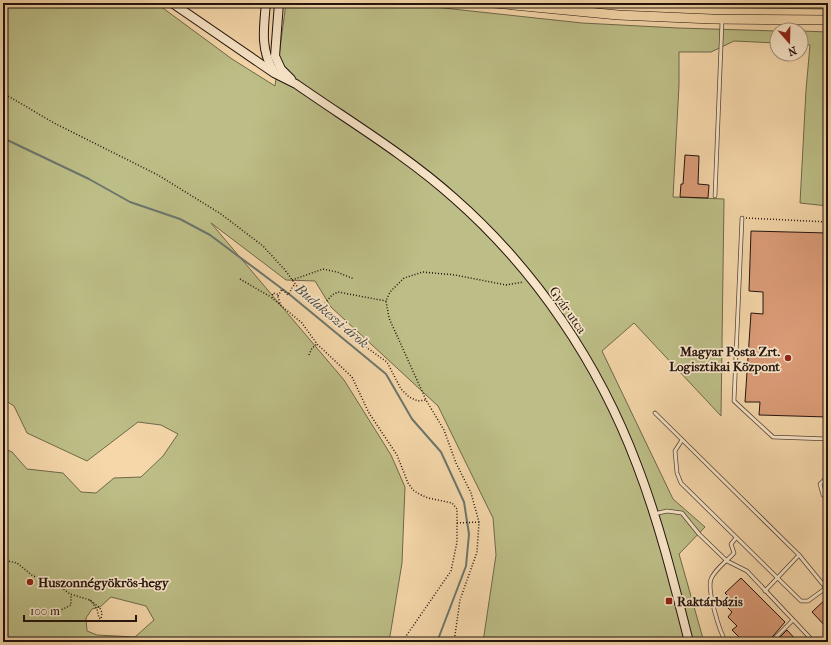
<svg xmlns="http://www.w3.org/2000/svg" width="831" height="645" viewBox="0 0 831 645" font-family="'IM FELL French Canon',serif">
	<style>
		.green { fill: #bdbe87; stroke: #6f684a; fill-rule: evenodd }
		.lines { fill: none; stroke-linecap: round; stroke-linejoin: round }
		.stream { stroke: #6b766c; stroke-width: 2 }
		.building { fill: #db9c78; stroke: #21120d }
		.lane-casing { stroke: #564334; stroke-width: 4.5 }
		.secondary-casing { stroke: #21120d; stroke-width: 10 }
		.primary-casing { stroke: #21120d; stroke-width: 10 }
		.path { stroke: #21120d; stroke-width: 1.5; stroke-dasharray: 1 2; stroke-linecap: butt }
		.lane { stroke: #f8e5c8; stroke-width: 3 }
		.secondary { stroke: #f8e5c8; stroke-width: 8 }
		.primary { stroke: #f5d7aa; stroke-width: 9 }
		.poi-dot { fill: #8f2418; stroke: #f8e5c8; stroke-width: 1.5 }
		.labels { text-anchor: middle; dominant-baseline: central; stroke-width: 3.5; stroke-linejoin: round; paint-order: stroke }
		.street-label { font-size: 13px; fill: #21120d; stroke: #f8e5c8 }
		.poi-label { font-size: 13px; font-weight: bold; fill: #21120d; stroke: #f8e5c8; text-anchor: start }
		.water-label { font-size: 14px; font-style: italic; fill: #4c4c45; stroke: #f8e5c8 }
	</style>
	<rect width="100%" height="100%" fill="#f5d7aa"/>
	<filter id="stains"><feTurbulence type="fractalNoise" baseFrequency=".005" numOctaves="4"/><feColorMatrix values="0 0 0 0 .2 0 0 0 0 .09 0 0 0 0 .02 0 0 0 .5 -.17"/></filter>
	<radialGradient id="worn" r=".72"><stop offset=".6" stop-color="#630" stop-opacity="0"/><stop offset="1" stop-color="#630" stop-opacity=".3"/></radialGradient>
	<!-- green -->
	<g class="green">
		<path d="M3,3H156L232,59L275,86L286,3H397L582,23L678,28L777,31V43L734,41L711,52H679V85L673,197L724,199L721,416L634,323L602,351L673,499L705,527L679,554L704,642H483L496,555L493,518L438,406L331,307L315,281L286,280L211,223L344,380L391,455L405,487L402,563L389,642H3V448L12,452L27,469L63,473L81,492L96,493L114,478L141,477L163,456L178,434L161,425L138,422L87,461L27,433L14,406L3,399ZM111,597L146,606L154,620L135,637L97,635L87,631L86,618L92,609L100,607Z"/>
		<path d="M626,3H828V9L684,7Z"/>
		<path d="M801,31L828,32V206L800,203L806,90L810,45L801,44Z"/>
	</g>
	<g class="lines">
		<!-- stream -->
		<path class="stream" d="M3,138L89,179L130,202L180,219L210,235L289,294L386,374L412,419L441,452L464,502L469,534L466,566L437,642"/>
	</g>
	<!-- building -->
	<g class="building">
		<path d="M685,155L699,156L698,184L709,185L708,198L680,197L681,184H683Z"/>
		<path d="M751,231L828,233V417L759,415L760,402H745L751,313L763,314V292L749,291Z"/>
		<path d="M741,578L785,622L768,642H744L732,630L737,626L728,617L732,612L724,604L730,598L725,593Z"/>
		<path d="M828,597V629L812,612Z"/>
		<path d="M787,630L798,642H775Z"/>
	</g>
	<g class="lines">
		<defs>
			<g id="lane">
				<path d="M715,196L722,21"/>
				<path d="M742,218L734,401L773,437L828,439"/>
				<path d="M655,413L799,555L765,591"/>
				<path d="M682,440L675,451L677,473L681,483L801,601H808L826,588L799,555"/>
				<path d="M828,476L820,484L823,495L828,499"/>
				<path d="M654,514L667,511L682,513L699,534L727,561L747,571L814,642"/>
				<path d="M726,642C719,631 707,590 711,579C715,569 727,561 734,553L731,544L736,538"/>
				<path d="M771,642L793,620"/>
			</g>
			<g id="secondary">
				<path d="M172,3L274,73L296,84C349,121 406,155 454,198C536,270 599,364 637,465C659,522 674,583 689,642"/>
				<path d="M266,3C264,26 260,49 273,70"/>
				<path d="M279,3L275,56L281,69L291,79"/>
			</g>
			<path id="primary" d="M494,3L618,15L712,19L828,20"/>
		</defs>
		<!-- lane casing -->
		<use href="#lane" class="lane-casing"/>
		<!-- secondary casing -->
		<use href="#secondary" class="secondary-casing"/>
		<!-- primary casing -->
		<use href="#primary" class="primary-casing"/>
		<!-- path -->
		<g class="path">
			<path d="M3,93L54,123L158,175L221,214L263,246L285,270L302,293L317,305L363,345L387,362L401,389L409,397L418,401L426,400"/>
			<path d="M746,218L828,222"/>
			<path d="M240,279L271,297"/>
			<path d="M292,280L323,269L337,272L354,279"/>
			<path d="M278,296L282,289L288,295L294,285"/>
			<path d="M281,306L277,294L273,293L272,298L302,323L317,344L352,377L369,413L397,455L408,483L413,490L419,494L428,498L452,503L457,509V542L451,571L402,642"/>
			<path d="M321,308L332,295L338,292L386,301"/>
			<path d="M309,355L312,348L317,344"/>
			<path d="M457,523L479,522"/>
			<path d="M3,560L17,563L33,576L51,580L70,594L90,600L100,608L102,613L101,619L99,618L97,609L90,600"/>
			<path d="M59,611L71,605V595"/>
			<path d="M454,642L460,600L477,552L479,522L471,493L456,463L444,430L426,400L389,318L386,301L390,292L404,278L423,272L455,275L506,285L523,282"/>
		</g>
		<!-- lane -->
		<use href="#lane" class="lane"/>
		<!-- secondary -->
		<use href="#secondary" class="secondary"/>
		<!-- primary -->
		<use href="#primary" class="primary"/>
	</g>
	<!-- markers -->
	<g class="poi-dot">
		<circle cx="788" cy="358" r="4"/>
		<circle cx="30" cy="582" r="4"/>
		<rect x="665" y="597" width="8" height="8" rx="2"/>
	</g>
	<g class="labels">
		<!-- street labels -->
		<g class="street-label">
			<text transform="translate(568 310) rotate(55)">Gyár utca</text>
		</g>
		<!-- poi labels -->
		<g class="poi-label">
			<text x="780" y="351" text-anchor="end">Magyar Posta Zrt.<tspan x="780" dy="15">Logisztikai Központ</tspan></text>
			<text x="38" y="582">Huszonnégyökrös-hegy</text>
			<text x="677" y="601">Raktárbázis</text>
		</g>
		<!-- water labels -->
		<g class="water-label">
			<text transform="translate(332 316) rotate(40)">Budakeszi-árok</text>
		</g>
	</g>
	<!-- margin -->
	<rect width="831" height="645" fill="none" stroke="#f5d7aa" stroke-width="16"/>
	<rect x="4" y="4" width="823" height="637" fill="none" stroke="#21120d" stroke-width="2"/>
	<rect x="8" y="8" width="815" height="629" fill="none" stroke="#21120d"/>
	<!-- north arrow -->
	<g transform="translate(789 42) rotate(160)"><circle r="19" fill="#f8e5c8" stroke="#a2917d"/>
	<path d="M0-3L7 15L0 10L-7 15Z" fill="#8f2418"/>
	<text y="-6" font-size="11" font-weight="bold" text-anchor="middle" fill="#21120d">N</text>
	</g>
	<!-- scale -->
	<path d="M24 615v6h112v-6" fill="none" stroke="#21120d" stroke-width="2"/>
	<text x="30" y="615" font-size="12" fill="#21120d" stroke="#f8e5c8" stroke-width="3" paint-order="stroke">100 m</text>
	<rect width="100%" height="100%" filter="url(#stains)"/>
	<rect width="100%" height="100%" fill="url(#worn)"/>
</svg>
